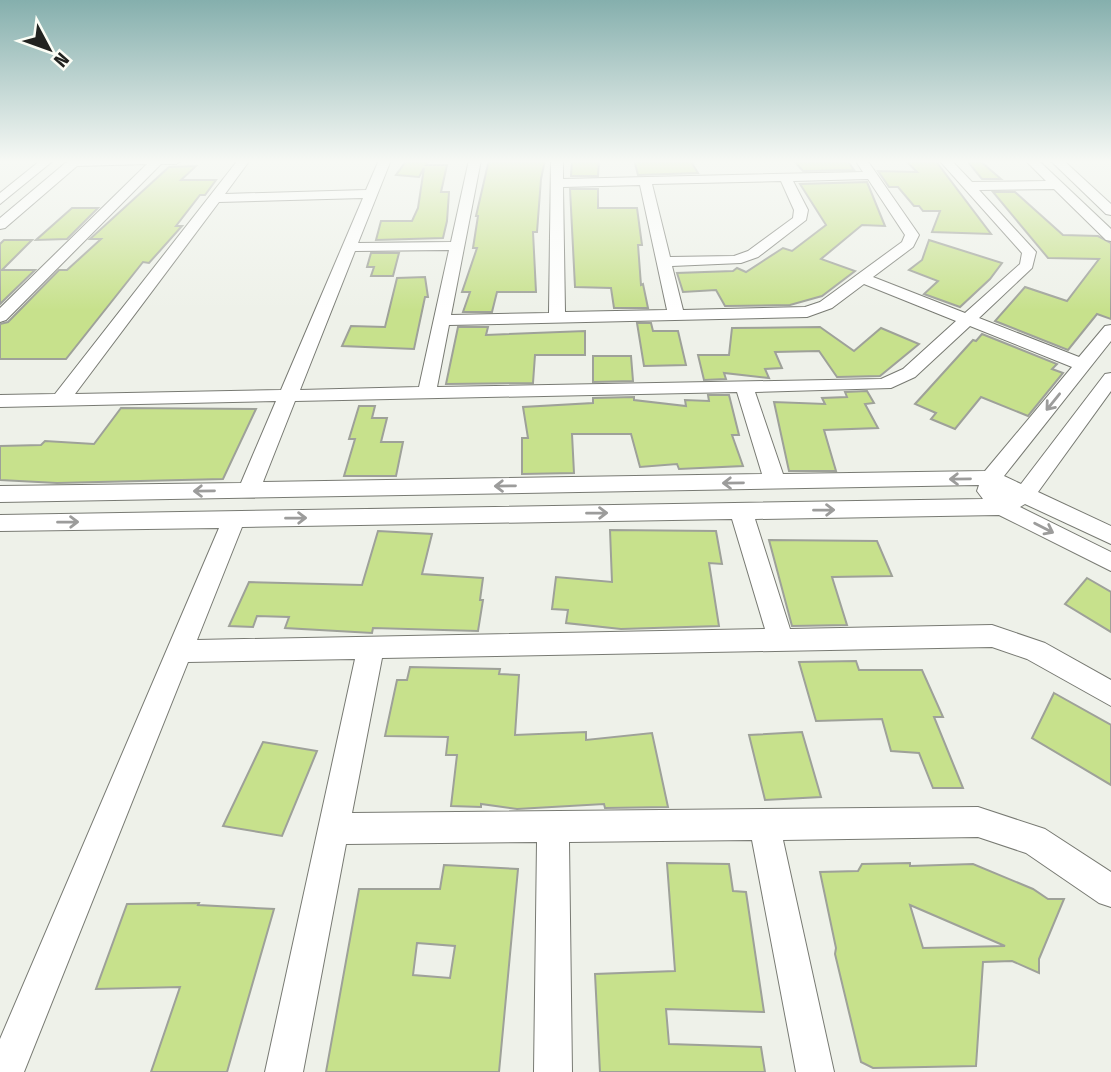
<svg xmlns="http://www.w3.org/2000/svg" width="1111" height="1072" viewBox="0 0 1111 1072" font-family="'Fira Sans Condensed',sans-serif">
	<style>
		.building { fill: #c7e18c; stroke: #9ea199; stroke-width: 2; fill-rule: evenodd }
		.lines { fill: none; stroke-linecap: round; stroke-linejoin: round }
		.minor-casing { stroke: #787a73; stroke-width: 2 }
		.minor { fill: #fff; fill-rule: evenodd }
		.oneway { stroke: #9c9c9b }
	</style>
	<rect width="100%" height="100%" fill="#eef1e9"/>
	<!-- building -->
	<g class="building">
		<path d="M407,160L429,161L426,165H447L441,192H449L447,221L443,238L376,240L381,221H412L418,208L424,168L419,177L396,175Z"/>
		<path d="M489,160H545L541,179L537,232H533L536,292H497L492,312H463L470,292H462L477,248H473L478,216H476Z"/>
		<path d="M572,160H599L598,176H571Z"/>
		<path d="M634,160H690L698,173L638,175Z"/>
		<path d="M793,160H847L854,170L803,171Z"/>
		<path d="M905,160H935L991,234L932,232L940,211H923L919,206H914L898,187H889L878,171L917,172Z"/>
		<path d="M971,160H979L1001,179H982L968,162Z"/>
		<path d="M196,166L181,180H216L205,195H200L176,226H182L149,263L143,262L66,359H0V324L8,322L59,270H67L101,239H90L169,167Z"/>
		<path d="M867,182L885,226L862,225L821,259L855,271L822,296L790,305L725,306L716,290L683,292L677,273L733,271L737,268L746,272L783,248L792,251L826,225L800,184Z"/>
		<path d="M570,189H598V208H637L642,245H638L641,285L643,284L648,308H614L611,288L575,287Z"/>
		<path d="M993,192H1015L1063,235L1098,236L1111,243V319L1097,314L1068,350L995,321L1025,287L1067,301L1099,259L1048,258Z"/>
		<path d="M72,208H98L67,239L36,240Z"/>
		<path d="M4,240H32L2,270H35L0,304V244Z"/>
		<path d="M929,240L1002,263L990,279L960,307L924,294L938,281L909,270L922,260Z"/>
		<path d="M371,253H399L393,276H371L374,267H367Z"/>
		<path d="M425,277L428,297H425L414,349L342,346L351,326L385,327L397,278Z"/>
		<path d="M637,323H651L653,331H678L686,365L644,366Z"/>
		<path d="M458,327H488L486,335L585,331V355H535L533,383L446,384Z"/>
		<path d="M820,327L854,351L881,328L919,344L880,376L837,377L819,351L775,352L782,368L765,369L769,378L724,373L726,379L704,380L698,355H729L732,328Z"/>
		<path d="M982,334L1057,364L1052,369L1063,373L1028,416L981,397L955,429L931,419L936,413L915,404L973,340L976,341Z"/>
		<path d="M593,356H631L633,381L593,382Z"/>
		<path d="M867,391L874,403L865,404L878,428L824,430L836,471H789L774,402L825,404L822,398L847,397L845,392Z"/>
		<path d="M708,395H729L739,435H732L743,466L679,469L677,464L640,467L631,434H572L574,473L522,474V438H528L523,407L593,403V398L634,397V400L686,406L685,400L709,401Z"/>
		<path d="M359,406H375L372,418H387L381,442H403L396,476H344L355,439H349Z"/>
		<path d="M121,408L256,409L223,479L57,483L0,480V446L41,445L45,441L94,444Z"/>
		<path d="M610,530L716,531L722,564L709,563L719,626L621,629L566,623L568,610L552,609L556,577L612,582Z"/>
		<path d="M378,531L432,534L422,574L483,578L480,600H483L478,631L373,628L372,633L285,628L289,617L257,616L253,627L229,626L249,582L362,585Z"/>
		<path d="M769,540L877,541L892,576L832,577L847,625L792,626Z"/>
		<path d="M1087,578L1111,592V632L1065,604Z"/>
		<path d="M856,661L859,670H922L943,717H934L963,788H933L919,753L891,751L882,719L816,721L799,662Z"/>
		<path d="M410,667L500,669L499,674L519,675L515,735L586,732V740L652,733L668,807L605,808L604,804L517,809L481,804V807L451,806L457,755H446L448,737L385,736L397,680H407Z"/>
		<path d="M1054,693L1111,725V785L1032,738Z"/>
		<path d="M802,732L821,797L765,800L749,735Z"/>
		<path d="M263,742L317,751L282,836L223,826Z"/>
		<path d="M667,863L729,864L733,891L746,892L764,1012L666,1009L669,1044L761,1047L765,1072H600L595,974L675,971Z"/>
		<path d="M910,863V866L973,864L1033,889L1048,899H1064L1039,959V973L1012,961L983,962L976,1066L873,1068L861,1062L835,954L836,948L820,872L858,871L862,864ZM910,905L1005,946L923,948Z"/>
		<path d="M444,865L518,869L499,1072H326L359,889H440ZM417,943L455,946L450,978L413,975Z"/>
		<path d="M199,903L198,905L274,909L227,1072H151L180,987L96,989L127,904Z"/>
	</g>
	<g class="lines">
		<defs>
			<g id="minor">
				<path d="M41,160H54L0,204V193Z"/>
				<path d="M69,160H182L176,164H161L6,320L0,322V308L147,164L77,166L5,228L0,229V218Z"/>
				<path d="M238,160H250L225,194L366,190L379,160H391L358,243L451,242L469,160H481L451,315L549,313L551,160H563V179L863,172L855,160H867L919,235L913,247L873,277L965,313L1020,264L1022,253L939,160H951L972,182L1046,181L1025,160H1038L1111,229V241L1106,240L1054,189L979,190L1036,252L1032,268L979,318L1079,357L1105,326L1111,325V341L1004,476L1021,484L1105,374L1111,373V391L1038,492L1111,526V544L1025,504L1020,507L1111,552V571L999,515L755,519L790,629L992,625L1045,643L1111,680V706L1027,659L992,647L382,658L352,813L978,807L1045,829L1111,872V907L1099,903L1026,853L978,837L783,840L834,1072H796L752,840L569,842L572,1072H534L537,842L346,844L303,1072H265L355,659L188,662L24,1072H0V1039L219,528L0,531V515L983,499L977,491L979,485L0,502V486L241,483L276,401L0,407V395L55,394ZM868,179L905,235L902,242L820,302L805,307L683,310L672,266L741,263L758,257L806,220L808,210L793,181ZM781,181L794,210L793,218L748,251L734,256L670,257L652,184ZM640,185L667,310L565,312L563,187ZM363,198L281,390L75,394L219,202ZM449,250L419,387L300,390L355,251ZM864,284L956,321L903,369L881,379L437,387L449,325L807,317L832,308ZM970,326L1072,367L985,471L783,474L755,392L891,388L915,377ZM737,392L762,474L263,482L295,401ZM732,519L765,629L197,640L242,527Z"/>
				<path d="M1050,160H1063L1111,204V215L1106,214Z"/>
			</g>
		</defs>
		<!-- minor casing -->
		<use href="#minor" class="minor-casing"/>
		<!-- minor -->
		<use href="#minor" class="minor"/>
	</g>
	<!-- one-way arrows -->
	<defs><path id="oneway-shaft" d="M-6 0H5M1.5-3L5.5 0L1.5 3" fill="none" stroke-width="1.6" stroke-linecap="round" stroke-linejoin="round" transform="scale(1.75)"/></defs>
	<g class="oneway">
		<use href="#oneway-shaft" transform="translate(1053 402) rotate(129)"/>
		<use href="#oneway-shaft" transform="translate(960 479) rotate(179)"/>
		<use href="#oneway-shaft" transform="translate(733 483) rotate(179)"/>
		<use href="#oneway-shaft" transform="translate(505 486) rotate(179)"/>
		<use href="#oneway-shaft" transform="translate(204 491) rotate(179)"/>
		<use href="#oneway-shaft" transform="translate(824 510) rotate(-1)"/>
		<use href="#oneway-shaft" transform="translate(597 513) rotate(-1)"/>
		<use href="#oneway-shaft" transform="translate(296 518) rotate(-1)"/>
		<use href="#oneway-shaft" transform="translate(68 522) rotate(-1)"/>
		<use href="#oneway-shaft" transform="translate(1044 528) rotate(27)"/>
	</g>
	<!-- sky -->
	<linearGradient id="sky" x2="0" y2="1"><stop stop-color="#85afad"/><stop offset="0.52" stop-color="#f7f9f5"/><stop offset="1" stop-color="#f7f9f5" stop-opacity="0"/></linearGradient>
	<rect width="1111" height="310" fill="url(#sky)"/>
	<!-- north arrow -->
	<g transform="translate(49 49) rotate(131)" stroke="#fcfef6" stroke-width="5" paint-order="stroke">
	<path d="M0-5L12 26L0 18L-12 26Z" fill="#222320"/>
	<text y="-10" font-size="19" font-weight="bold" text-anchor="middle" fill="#222320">N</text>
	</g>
</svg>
